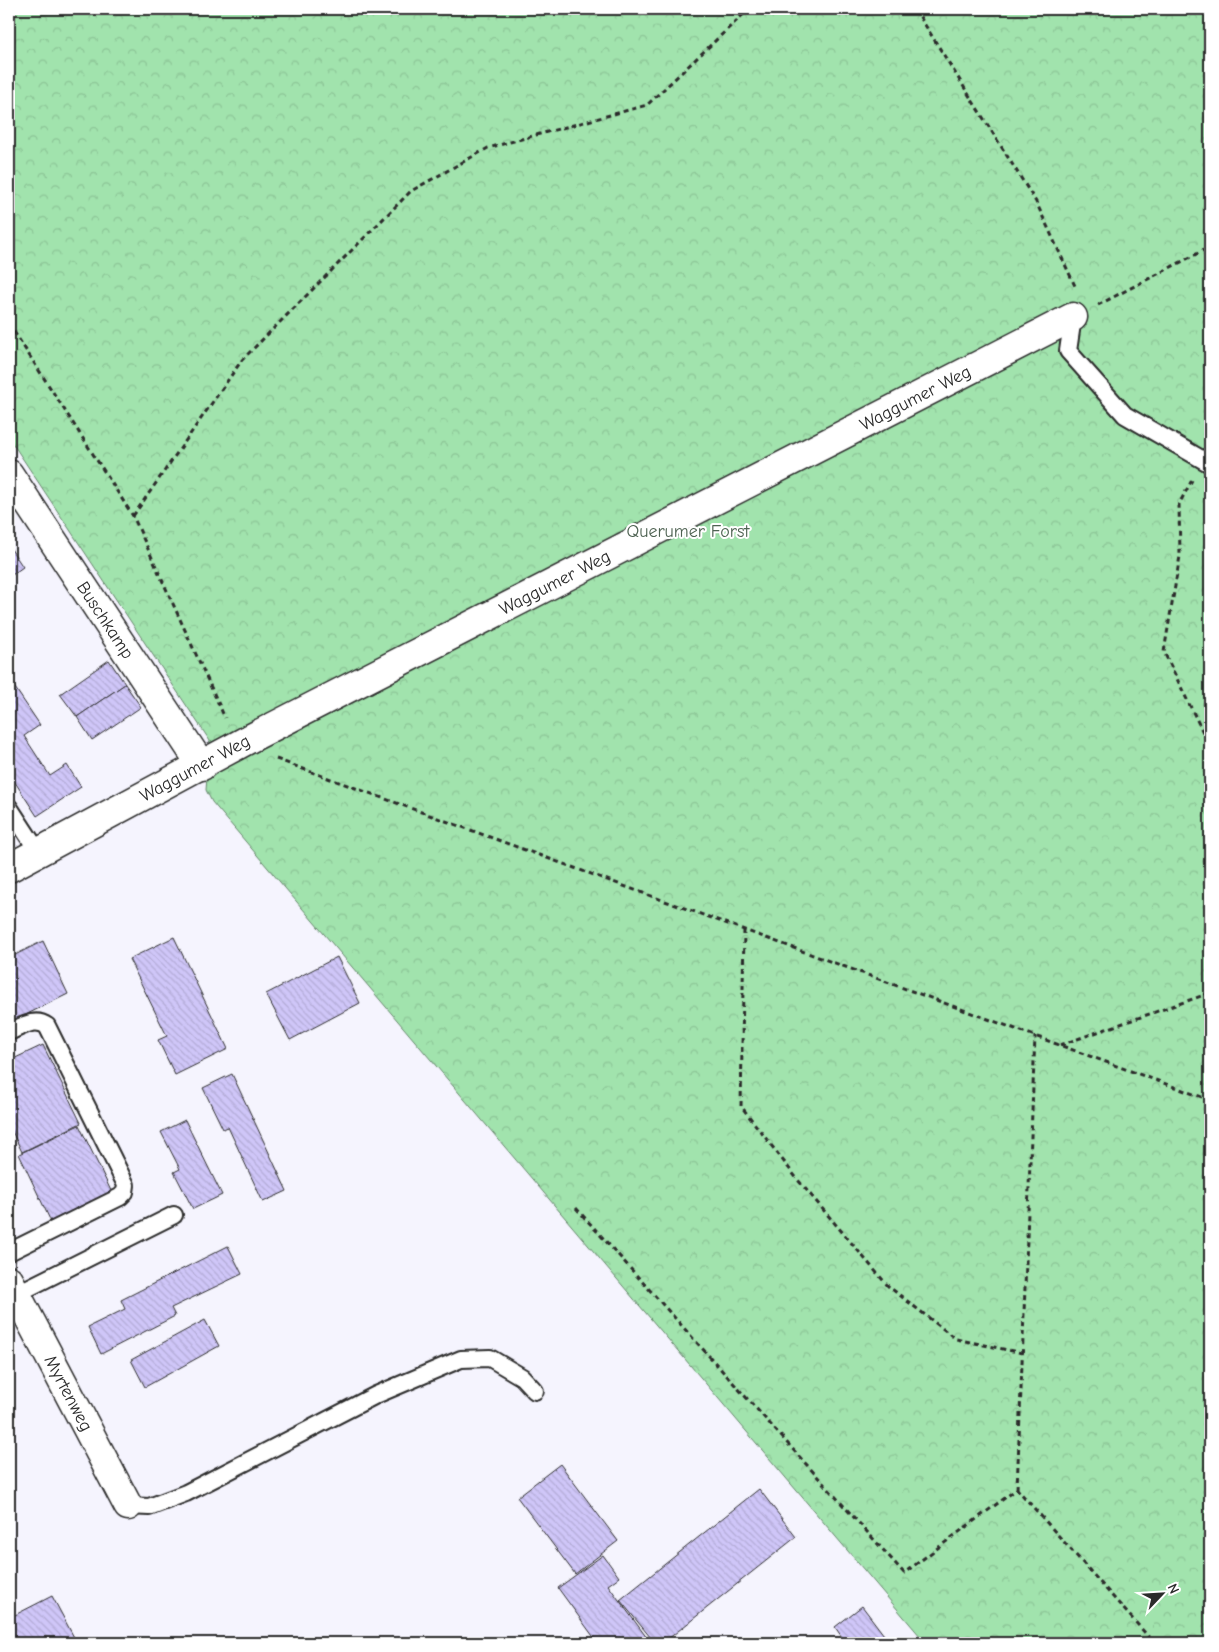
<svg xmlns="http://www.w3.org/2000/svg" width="1219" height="1652" viewBox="0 0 1219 1652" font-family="'Comic Neue',sans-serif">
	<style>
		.forest { fill: url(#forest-crowns); stroke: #66876c }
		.building { fill: url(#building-back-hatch); stroke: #2b2b2b }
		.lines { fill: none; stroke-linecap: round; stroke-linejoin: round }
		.service-casing { stroke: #2b2b2b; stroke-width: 20 }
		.minor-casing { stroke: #2b2b2b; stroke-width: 31 }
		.path { stroke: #2b2b2b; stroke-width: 3; stroke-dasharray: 5 4; stroke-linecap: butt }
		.service { stroke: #fff; stroke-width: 16 }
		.minor { stroke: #fff; stroke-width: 28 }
		.labels { text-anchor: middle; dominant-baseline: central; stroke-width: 4; stroke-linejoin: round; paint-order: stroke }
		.street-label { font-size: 18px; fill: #2b2b2b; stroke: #fff }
		.park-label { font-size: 18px; fill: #4e6252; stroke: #fff }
	</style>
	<defs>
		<pattern id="forest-crowns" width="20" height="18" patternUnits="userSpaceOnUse" patternTransform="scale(1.25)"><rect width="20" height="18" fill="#a1e3ad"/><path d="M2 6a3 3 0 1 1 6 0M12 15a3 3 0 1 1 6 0" fill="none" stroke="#8bc395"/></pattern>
		<pattern id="building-back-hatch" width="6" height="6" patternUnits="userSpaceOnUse" patternTransform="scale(1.25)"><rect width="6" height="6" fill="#cfc6f8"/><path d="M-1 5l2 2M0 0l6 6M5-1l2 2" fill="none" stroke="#b2aad5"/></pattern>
	</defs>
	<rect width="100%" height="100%" fill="#f5f4fe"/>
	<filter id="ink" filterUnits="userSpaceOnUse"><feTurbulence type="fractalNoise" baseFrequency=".02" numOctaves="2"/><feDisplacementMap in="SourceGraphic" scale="10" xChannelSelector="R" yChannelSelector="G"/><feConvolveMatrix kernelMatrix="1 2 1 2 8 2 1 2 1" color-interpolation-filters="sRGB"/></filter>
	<g filter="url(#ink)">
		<!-- forest -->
		<path class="forest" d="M9,9H1210V1643H926L212,802L206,790L210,741L9,438Z"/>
		<!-- building -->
		<g class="building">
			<path d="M9,546L23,567L9,577Z"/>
			<path d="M109,660L125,684L77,717L60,694Z"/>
			<path d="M9,679L40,725L24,736L50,776L67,765L81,787L37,816L9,773Z"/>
			<path d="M125,684L141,707L92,740L77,717Z"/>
			<path d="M174,937L228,1049L175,1075L158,1040L167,1036L129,959Z"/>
			<path d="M43,941L68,994L9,1023V958Z"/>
			<path d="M337,957L360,1003L290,1040L266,994Z"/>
			<path d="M43,1045L81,1123L22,1152L9,1125V1061Z"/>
			<path d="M232,1074L287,1191L263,1202L228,1127L223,1129L203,1088Z"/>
			<path d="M185,1120L222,1195L193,1209L174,1172L180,1169L161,1132Z"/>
			<path d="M79,1125L114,1197L53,1226L19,1154Z"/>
			<path d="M228,1246L242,1274L171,1308L175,1316L101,1354L88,1327L125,1309L121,1300Z"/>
			<path d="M205,1320L219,1346L145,1387L131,1360Z"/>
			<path d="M560,1464L618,1541L575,1574L517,1497Z"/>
			<path d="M759,1489L796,1537L663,1643H655L620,1600Z"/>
			<path d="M603,1555L619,1577L608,1585L650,1642L648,1643H598L558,1588Z"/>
			<path d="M52,1596L77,1643H9V1618Z"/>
			<path d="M862,1606L890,1643H846L835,1627Z"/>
		</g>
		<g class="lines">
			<defs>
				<g id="service">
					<path d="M1073,317L1068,351L1125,415L1210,464"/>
					<path d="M9,807L39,853"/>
					<path d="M9,1032C21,1027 35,1017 47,1026L126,1185L125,1192L120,1197L9,1252"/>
					<path d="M16,1294L174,1215"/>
					<path d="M128,1506L149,1507L186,1493L376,1395L461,1359L490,1358L522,1377L535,1391"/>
				</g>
				<g id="minor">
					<path id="s1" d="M9,474L202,766"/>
					<path id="s2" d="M9,868L251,738L1073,317"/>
					<path id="s3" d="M9,1280L128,1506"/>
				</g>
			</defs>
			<!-- service casing -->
			<use href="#service" class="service-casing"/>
			<!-- minor casing -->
			<use href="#minor" class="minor-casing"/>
			<!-- path -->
			<g class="path">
				<path d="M915,9L1036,202L1076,288"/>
				<path d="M1098,305L1210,247"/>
				<path d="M9,324L133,516L225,718"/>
				<path d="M1192,480L1179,504L1180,556L1164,652L1210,747"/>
				<path d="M133,516L242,360L411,191L488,148L647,105L749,9"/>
				<path d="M276,759L1210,1100"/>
				<path d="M744,930L741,1106L798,1180L888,1286L956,1339L1022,1353"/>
				<path d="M1060,1045L1210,993"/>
				<path d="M576,1208L904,1573L1017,1489L1154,1643"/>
				<path d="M1017,1489L1035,1036"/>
			</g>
			<!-- service -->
			<use href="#service" class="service"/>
			<!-- minor -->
			<use href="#minor" class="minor"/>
		</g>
	</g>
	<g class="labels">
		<!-- street labels -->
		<g class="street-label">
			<text stroke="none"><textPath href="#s2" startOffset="1021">Waggumer Weg</textPath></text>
			<text stroke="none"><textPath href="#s2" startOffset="616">Waggumer Weg</textPath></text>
			<text stroke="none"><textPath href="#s1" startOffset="175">Buschkamp</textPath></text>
			<text stroke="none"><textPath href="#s2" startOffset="211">Waggumer Weg</textPath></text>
			<text stroke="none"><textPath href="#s3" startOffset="128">Myrtenweg</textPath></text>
		</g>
		<!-- park labels -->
		<g class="park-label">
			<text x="688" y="531">Querumer Forst</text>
		</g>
	</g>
	<!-- margin -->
	<rect width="1219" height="1652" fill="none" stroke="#fff" stroke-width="30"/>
	<rect x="15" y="15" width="1189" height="1622" fill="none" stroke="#2b2b2b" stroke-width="2" filter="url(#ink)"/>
	<!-- north arrow -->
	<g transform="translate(1162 1594) rotate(65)" stroke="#ffffff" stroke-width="4" paint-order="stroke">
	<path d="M0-4L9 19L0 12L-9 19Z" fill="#2b2b2b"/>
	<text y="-8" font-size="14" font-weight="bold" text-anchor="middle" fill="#2b2b2b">N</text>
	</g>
</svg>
